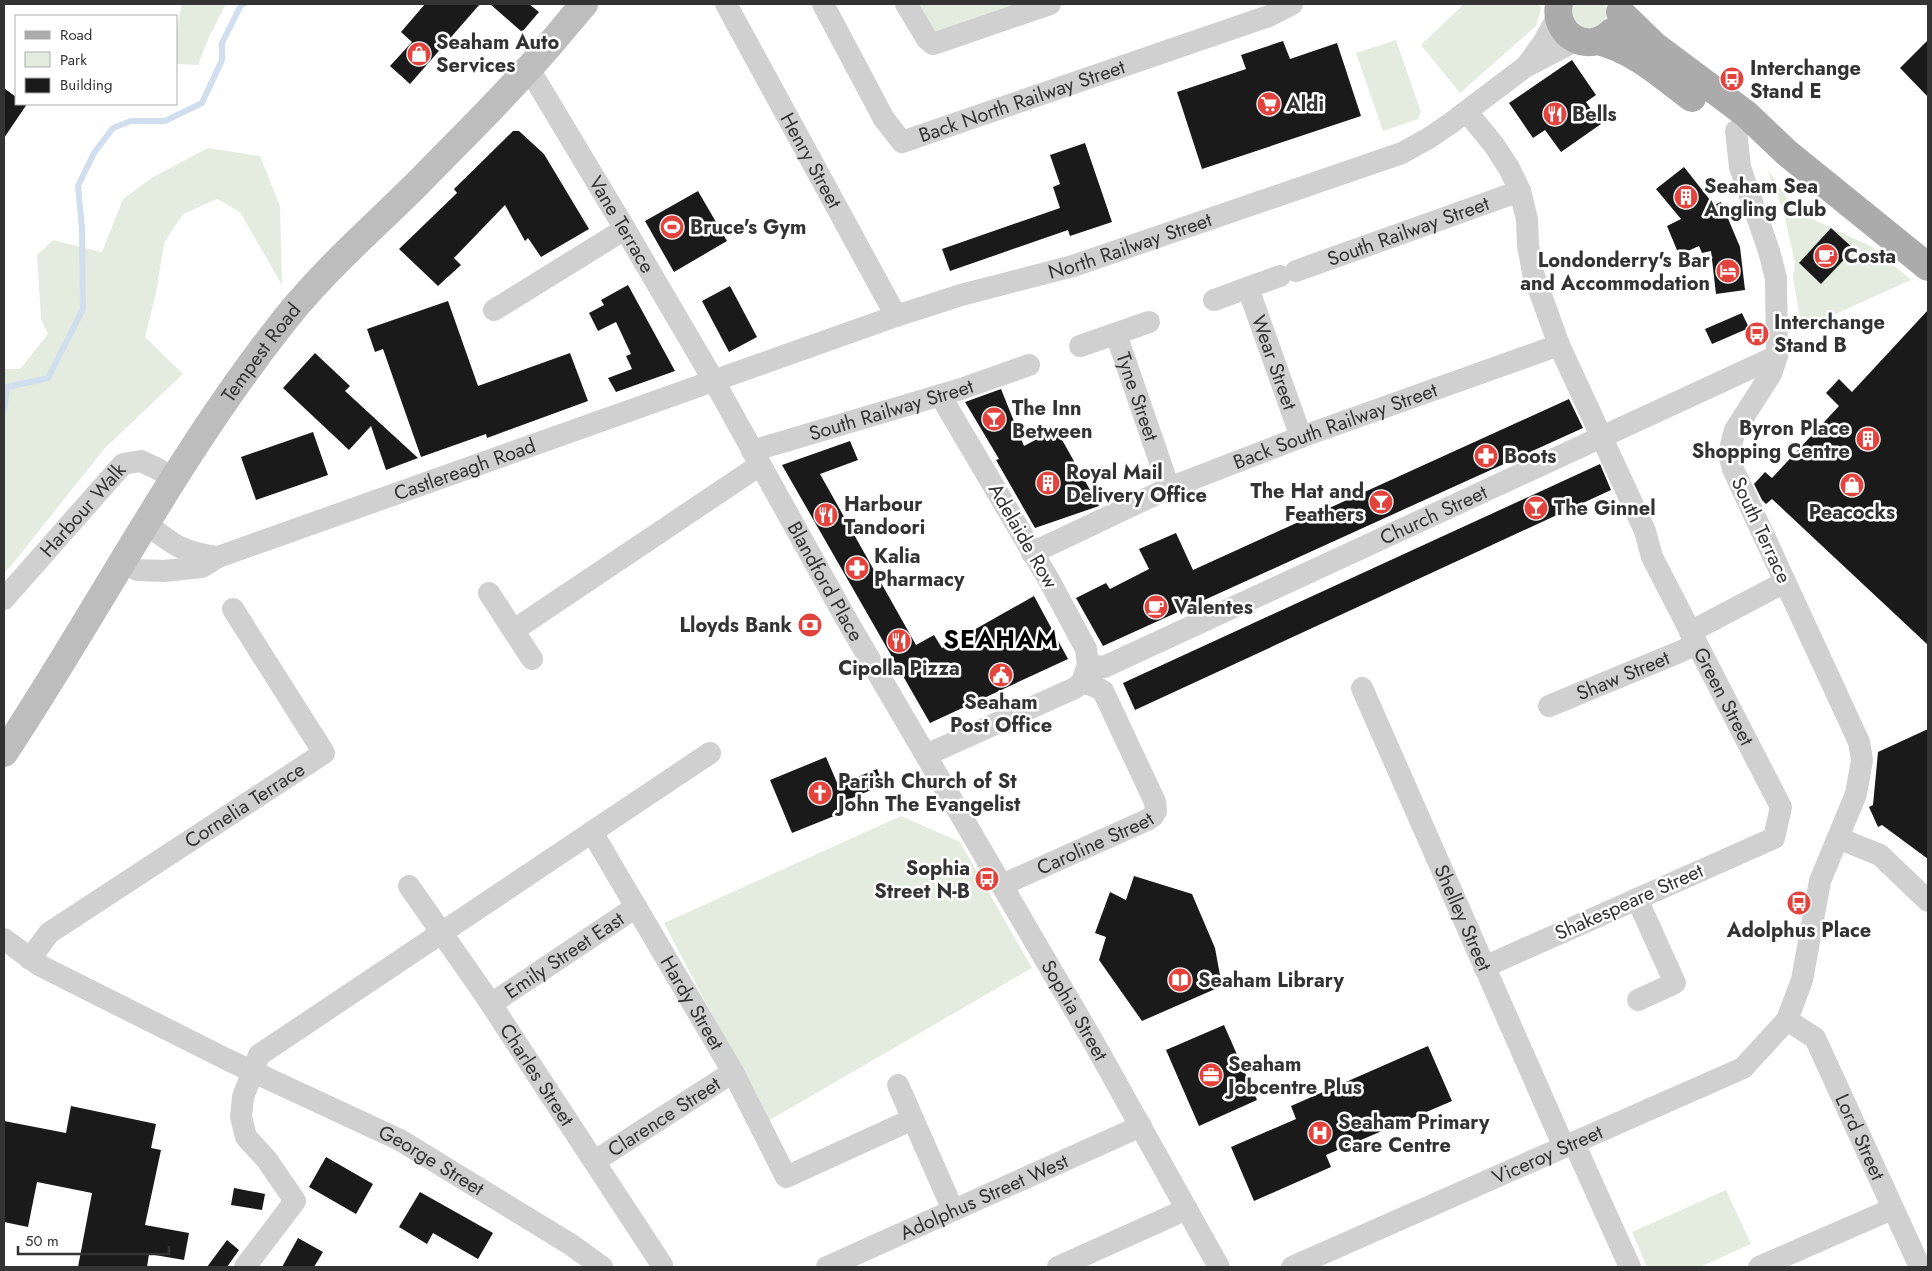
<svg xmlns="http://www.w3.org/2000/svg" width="1932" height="1271" viewBox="0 0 1932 1271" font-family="Jost,sans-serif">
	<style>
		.green { fill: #e4ecdf }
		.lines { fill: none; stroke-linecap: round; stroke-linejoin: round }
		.stream { stroke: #d0deed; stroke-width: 6 }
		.building { fill: #1a1a1a }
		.street { stroke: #d0d0d0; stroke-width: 22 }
		.secondary { stroke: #bdbdbd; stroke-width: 28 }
		.primary { stroke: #ababab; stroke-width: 28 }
		.labels { text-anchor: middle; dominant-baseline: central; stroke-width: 5; stroke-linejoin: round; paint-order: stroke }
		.poi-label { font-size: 20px; font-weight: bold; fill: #333; stroke: #fff; text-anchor: start }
		.street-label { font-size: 20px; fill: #333; stroke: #fff }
		.district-label { font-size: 25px; font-weight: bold; letter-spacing: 1px; fill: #000; stroke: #fff }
	</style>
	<rect width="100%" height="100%" fill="#fff"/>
	<!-- green -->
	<g class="green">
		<path d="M182,4H226L209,37L198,65L176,64V32Z"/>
		<path d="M914,4H1032L937,35Z"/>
		<path d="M1464,4H1539L1541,9L1536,26L1460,93L1421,45Z"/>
		<path d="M1575,4H1605C1616,38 1561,34 1575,4Z"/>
		<path d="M1396,40L1421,112L1418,119L1383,131L1356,53Z"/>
		<path d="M208,148L260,156L280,206L282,285L240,212L217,199L183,214L164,243L156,293L145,337L183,374L104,449L11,566L4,572V369H20L48,334L41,319L37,255L53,240L102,252L123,199L153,177Z"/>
		<path d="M1767,169L1785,195L1806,216L1872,247L1911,280L1802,329L1793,278L1795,263L1784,213Z"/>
		<path d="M901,816L960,842L1032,968L768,1121L664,923Z"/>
		<path d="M1726,1190L1751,1244L1700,1267H1647L1632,1232Z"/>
	</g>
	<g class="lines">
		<!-- stream -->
		<path class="stream" d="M4,410L7,387L48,378L83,309L82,228L78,186L94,153L113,128L131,121H165L202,103L222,60V43L241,5L244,4"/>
	</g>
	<!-- building -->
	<g class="building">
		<path d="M425,4H480L410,84L390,66L412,42L401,32Z"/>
		<path d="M490,4H529L539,12L522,32Z"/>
		<path d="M1928,40V97L1900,68Z"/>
		<path d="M1283,41L1290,59L1337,43L1361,116L1202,169L1177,92L1246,69L1241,55Z"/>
		<path d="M1572,60L1596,95L1586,102L1601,124L1561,152L1545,130L1533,138L1509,103Z"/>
		<path d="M4,88L16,97V104H27L4,138Z"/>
		<path d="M513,131H519L544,154L589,229L541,257L528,238L525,241L505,205L454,258L461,265L438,286L399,249L457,193L454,189Z"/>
		<path d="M1085,143L1112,222L1070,236L1068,230L950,271L942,249L1060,208L1053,187L1060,184L1050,155Z"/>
		<path d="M1684,167L1714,205L1721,202L1740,247L1745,290L1716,294L1711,251L1702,253L1699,246L1679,255L1667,226L1681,219L1656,189Z"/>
		<path d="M698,191L727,241L674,272L645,221Z"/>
		<path d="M1831,228L1854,249L1821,284L1799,263Z"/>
		<path d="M628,285L675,371L616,392L608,378L632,369L626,356L631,354L616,322L598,331L589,313L604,305L601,300Z"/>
		<path d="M730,286L757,337L729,352L702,301Z"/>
		<path d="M448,301L478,386L570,353L588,401L487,438L486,434L421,457L383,349L375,352L367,329Z"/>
		<path d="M1928,310V645L1772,499L1766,504L1762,500L1754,484L1765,472L1772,478L1839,406L1826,393L1839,379L1852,392Z"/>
		<path d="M1742,313L1749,328L1712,344L1705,329Z"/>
		<path d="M315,353L350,386L345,391L418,458L386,470L371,426L349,450L283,388Z"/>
		<path d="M1001,389L1024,446L1056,429L1099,506L1035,528L996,460L999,459L965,402Z"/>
		<path d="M1569,399L1583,428L1103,646L1076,598L1106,583L1110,589L1149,569L1139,549L1176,533L1193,570Z"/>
		<path d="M313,432L328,475L256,500L241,457Z"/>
		<path d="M850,441L858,460L820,474L916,645L934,635L942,648L1034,596L1068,659L930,723L782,465Z"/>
		<path d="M1600,464L1611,490L1135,710L1123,683Z"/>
		<path d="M1928,729V859L1882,825L1878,827L1869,807L1873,805L1878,752Z"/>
		<path d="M826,757L838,785L877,769L883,785L845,801L849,810L792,833L770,780Z"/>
		<path d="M1134,876L1192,894L1215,948L1222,986L1142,1021L1099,960L1106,937L1095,933L1110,892L1126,900Z"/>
		<path d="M1224,1025L1257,1100L1199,1126L1166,1050Z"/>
		<path d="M1428,1046L1452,1101L1326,1155L1331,1167L1254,1201L1231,1147L1296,1119L1291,1106Z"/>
		<path d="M71,1106L156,1124L151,1148L161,1150L145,1225L189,1233L184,1260L149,1254L147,1267H78L92,1193L37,1182L28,1227L4,1222V1121L66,1133Z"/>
		<path d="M326,1157L373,1184L356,1214L309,1187Z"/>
		<path d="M234,1188L265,1194L262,1210L231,1205Z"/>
		<path d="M420,1192L493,1233L478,1259L433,1233L427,1244L399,1227Z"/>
		<path d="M298,1238L323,1252L314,1267H282Z"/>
		<path d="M227,1240L239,1250L227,1267H207Z"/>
	</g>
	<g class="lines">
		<!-- street -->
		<g class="street">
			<path id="s1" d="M726,4L896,316"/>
			<path id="s2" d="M823,4L884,119L902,142L1269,16L1292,4"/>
			<path d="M906,4L927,39L933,44L1050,4"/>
			<path d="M1527,65L1543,43L1558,16"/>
			<path id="s3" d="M529,69L625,229L714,381L845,617L1094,1043L1219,1267"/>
			<path id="s4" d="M1467,112L1494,145L1509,168L1520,191L1527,219L1528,245L1533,273L1559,345L1645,531L1652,557L1781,807L1774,838L1484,967"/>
			<path id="s5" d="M1296,271L1520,191"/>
			<path id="s6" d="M1248,288L1301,437"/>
			<path d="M1214,300L1280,276"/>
			<path d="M494,310L625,229"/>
			<path id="s7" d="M1116,334L1169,488"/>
			<path d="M1080,346L1149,322"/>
			<path id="s8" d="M752,451L961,389L1029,365"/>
			<path d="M147,524C173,545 184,553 218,557"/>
			<path id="s9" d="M1032,553L1169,488L1301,437L1559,345"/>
			<path id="s10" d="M123,562L137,570L164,571L202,567L218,557L896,316L961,295L1073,266L1402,153L1429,138L1451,123L1525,67L1577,40"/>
			<path d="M489,593L532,659"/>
			<path id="s11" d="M4,599L123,464L141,461L158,469L174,480"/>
			<path d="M514,630L760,465"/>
			<path d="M1690,632L1785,582"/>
			<path id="s12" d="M1088,665L1104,667L1777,356"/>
			<path id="s13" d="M1362,688L1564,1147"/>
			<path id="s14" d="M1549,706L1677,653L1697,644"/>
			<path d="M926,755L1075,688L1082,682L1088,665L1086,649L1049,580L940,395"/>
			<path id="s15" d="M592,832L733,1072L786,1177L913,1119"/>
			<path d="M1838,838L1880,855L1928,901"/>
			<path id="s16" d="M1002,885L1147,820L1153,816L1156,811L1155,802L1103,691L1096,687L1082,682"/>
			<path id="s17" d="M409,886L485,995L662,1265"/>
			<path d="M1637,899L1675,983L1638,1000"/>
			<path id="s18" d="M4,939L39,965L230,1061L400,1140L570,1244L602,1267"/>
			<path id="s19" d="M30,959L49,933L324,753L233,609"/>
			<path id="s20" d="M491,1004L636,907"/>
			<path id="s21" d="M1787,1020L1815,1038L1920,1267"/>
			<path d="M898,1085L953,1210"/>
			<path d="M1574,1143L1630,1267"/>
			<path id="s22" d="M595,1161L733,1072"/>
			<path d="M245,1267L295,1201L267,1160L246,1137L241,1117L243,1097L259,1055L710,753"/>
			<path id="s23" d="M827,1267L1141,1126"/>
			<path d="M1058,1267L1187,1209"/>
			<path id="s24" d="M1292,1267L1743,1068L1787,1020L1802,980L1820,881L1856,794L1862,760L1859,742L1733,469L1729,453L1735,430L1771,374L1777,356L1776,278L1769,251L1740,167L1736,131"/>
			<path d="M1759,1267L1892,1209"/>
		</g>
		<!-- secondary -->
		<path class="secondary" id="s25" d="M4,753C96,614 174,462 276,331C317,276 370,231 418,183C455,145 493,108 528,69C548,48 565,26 584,4"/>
		<!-- primary -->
		<g class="primary">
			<path d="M1559,4C1553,36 1589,55 1612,32"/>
			<path d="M1620,12L1655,46L1746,114L1787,153L1928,267"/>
			<path d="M1598,41C1636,51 1661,75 1692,98"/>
		</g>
	</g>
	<!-- icons -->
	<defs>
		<symbol id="shop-disc" viewBox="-11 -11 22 22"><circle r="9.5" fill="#e2433d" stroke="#fff"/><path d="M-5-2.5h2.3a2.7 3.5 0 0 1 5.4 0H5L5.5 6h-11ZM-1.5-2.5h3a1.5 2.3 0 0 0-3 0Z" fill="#fff"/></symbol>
		<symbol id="bus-disc" viewBox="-11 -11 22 22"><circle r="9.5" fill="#e2433d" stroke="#fff"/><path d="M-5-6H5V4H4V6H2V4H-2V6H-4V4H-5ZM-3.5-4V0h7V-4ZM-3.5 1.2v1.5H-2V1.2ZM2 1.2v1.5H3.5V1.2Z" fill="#fff"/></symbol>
		<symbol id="supermarket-disc" viewBox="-11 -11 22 22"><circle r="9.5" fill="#e2433d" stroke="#fff"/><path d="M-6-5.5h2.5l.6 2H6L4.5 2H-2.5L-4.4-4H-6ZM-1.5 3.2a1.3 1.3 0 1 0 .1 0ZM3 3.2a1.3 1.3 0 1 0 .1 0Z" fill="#fff"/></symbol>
		<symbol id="restaurant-disc" viewBox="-11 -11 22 22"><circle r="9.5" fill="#e2433d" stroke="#fff"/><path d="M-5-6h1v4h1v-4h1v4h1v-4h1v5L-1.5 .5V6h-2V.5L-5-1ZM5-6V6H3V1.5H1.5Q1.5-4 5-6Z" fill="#fff"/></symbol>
		<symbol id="building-disc" viewBox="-11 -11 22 22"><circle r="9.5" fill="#e2433d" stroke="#fff"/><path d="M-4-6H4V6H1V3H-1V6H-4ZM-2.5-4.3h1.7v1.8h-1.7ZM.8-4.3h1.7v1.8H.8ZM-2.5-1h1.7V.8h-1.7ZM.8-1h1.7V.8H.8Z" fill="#fff"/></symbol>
		<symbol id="stadium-disc" viewBox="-11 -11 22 22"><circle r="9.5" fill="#e2433d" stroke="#fff"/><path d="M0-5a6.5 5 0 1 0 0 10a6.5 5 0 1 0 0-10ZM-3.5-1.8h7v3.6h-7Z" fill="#fff"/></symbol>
		<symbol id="cafe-disc" viewBox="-11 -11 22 22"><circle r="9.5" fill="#e2433d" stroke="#fff"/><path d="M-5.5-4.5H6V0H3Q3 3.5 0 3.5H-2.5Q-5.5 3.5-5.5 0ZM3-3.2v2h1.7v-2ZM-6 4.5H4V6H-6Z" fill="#fff"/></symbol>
		<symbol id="hotel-disc" viewBox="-11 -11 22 22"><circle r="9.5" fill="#e2433d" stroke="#fff"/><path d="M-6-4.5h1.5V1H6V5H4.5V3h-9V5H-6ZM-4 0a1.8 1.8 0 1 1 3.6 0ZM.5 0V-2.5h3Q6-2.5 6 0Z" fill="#fff"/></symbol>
		<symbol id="bar-disc" viewBox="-11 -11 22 22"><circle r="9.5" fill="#e2433d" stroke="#fff"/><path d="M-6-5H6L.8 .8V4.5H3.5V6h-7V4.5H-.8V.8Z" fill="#fff"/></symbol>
		<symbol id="pharmacy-disc" viewBox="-11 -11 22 22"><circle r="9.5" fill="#e2433d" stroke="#fff"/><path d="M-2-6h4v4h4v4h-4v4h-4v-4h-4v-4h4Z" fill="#fff"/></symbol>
		<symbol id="bank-disc" viewBox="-11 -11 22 22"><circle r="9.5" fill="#e2433d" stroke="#fff"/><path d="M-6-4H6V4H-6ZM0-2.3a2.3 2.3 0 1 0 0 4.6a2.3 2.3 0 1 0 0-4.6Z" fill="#fff"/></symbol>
		<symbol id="civic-disc" viewBox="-11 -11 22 22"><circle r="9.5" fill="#e2433d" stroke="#fff"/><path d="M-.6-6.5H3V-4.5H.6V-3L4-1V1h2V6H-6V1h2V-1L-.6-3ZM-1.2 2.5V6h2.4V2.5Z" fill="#fff"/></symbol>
		<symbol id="church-disc" viewBox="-11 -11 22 22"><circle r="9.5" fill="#e2433d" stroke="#fff"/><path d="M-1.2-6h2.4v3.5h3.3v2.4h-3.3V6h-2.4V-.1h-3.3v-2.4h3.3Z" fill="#fff"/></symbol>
		<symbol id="library-disc" viewBox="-11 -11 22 22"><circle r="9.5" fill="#e2433d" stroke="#fff"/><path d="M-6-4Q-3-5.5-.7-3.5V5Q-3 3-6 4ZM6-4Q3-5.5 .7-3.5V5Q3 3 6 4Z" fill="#fff"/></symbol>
		<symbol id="office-disc" viewBox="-11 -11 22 22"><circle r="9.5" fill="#e2433d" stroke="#fff"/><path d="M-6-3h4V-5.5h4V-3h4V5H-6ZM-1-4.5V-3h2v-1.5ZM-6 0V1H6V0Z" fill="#fff"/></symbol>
		<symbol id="hospital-disc" viewBox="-11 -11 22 22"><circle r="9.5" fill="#e2433d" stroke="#fff"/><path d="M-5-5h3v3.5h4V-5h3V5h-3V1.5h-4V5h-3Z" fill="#fff"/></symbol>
	</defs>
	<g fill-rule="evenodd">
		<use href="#shop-disc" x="405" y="40" width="28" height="28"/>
		<use href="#bus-disc" x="1718" y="65" width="28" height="28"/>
		<use href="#supermarket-disc" x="1255" y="90" width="28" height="28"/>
		<use href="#restaurant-disc" x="1541" y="100" width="28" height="28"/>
		<use href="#building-disc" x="1672" y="183" width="28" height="28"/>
		<use href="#stadium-disc" x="658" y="213" width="28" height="28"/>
		<use href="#cafe-disc" x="1812" y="242" width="28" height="28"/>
		<use href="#hotel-disc" x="1714" y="257" width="28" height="28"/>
		<use href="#bus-disc" x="1743" y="320" width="28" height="28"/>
		<use href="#bar-disc" x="980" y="405" width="28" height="28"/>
		<use href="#building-disc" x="1854" y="425" width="28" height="28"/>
		<use href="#pharmacy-disc" x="1472" y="442" width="28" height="28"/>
		<use href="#building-disc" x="1034" y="469" width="28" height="28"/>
		<use href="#shop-disc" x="1838" y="471" width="28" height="28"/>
		<use href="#bar-disc" x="1367" y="488" width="28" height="28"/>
		<use href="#bar-disc" x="1522" y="494" width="28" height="28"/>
		<use href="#restaurant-disc" x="812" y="501" width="28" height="28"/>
		<use href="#pharmacy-disc" x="843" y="554" width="28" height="28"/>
		<use href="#cafe-disc" x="1142" y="593" width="28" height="28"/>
		<use href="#bank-disc" x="796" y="611" width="28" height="28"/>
		<use href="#restaurant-disc" x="885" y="627" width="28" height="28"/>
		<use href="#civic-disc" x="987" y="661" width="28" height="28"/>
		<use href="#church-disc" x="806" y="779" width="28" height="28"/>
		<use href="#bus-disc" x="973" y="865" width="28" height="28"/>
		<use href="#bus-disc" x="1785" y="889" width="28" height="28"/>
		<use href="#library-disc" x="1166" y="966" width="28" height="28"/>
		<use href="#office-disc" x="1197" y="1061" width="28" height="28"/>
		<use href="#hospital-disc" x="1306" y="1119" width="28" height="28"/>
	</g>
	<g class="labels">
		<!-- poi labels -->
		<g class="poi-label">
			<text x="436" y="42">Seaham Auto<tspan x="436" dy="23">Services</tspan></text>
			<text x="1750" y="68">Interchange<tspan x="1750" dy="23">Stand E</tspan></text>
			<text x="1286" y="104">Aldi</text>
			<text x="1572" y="114">Bells</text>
			<text x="1704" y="186">Seaham Sea<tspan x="1704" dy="23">Angling Club</tspan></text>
			<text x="690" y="227">Bruce's Gym</text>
			<text x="1844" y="256">Costa</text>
			<text x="1710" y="260" text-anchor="end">Londonderry's Bar<tspan x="1710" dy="23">and Accommodation</tspan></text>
			<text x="1774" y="322">Interchange<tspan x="1774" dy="23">Stand B</tspan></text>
			<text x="1012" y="408">The Inn<tspan x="1012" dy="23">Between</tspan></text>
			<text x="1850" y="428" text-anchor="end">Byron Place<tspan x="1850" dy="23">Shopping Centre</tspan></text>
			<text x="1504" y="456">Boots</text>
			<text x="1066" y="472">Royal Mail<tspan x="1066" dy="23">Delivery Office</tspan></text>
			<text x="1364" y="491" text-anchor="end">The Hat and<tspan x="1364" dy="23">Feathers</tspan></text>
			<text x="844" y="504">Harbour<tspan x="844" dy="23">Tandoori</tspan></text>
			<text x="1554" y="508">The Ginnel</text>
			<text x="1852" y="512" text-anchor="middle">Peacocks</text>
			<text x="874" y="556">Kalia<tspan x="874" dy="23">Pharmacy</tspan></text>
			<text x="1174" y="607">Valentes</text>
			<text x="792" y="625" text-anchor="end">Lloyds Bank</text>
			<text x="899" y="668" text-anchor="middle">Cipolla Pizza</text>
			<text x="1001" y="702" text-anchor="middle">Seaham<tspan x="1001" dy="23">Post Office</tspan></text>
			<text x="838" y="781">Parish Church of St<tspan x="838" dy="23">John The Evangelist</tspan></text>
			<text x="970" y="868" text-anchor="end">Sophia<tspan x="970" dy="23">Street N-B</tspan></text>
			<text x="1799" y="930" text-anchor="middle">Adolphus Place</text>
			<text x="1198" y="980">Seaham Library</text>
			<text x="1228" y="1064">Seaham<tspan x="1228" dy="23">Jobcentre Plus</tspan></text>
			<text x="1338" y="1122">Seaham Primary<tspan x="1338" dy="23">Care Centre</tspan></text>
		</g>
		<!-- street labels -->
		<g class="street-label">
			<text stroke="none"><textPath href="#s2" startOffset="286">Back North Railway Street</textPath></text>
			<text stroke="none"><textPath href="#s1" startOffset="178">Henry Street</textPath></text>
			<text stroke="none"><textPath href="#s3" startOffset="181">Vane Terrace</textPath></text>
			<text stroke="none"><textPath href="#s5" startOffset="119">South Railway Street</textPath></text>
			<text stroke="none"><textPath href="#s10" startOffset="1064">North Railway Street</textPath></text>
			<text stroke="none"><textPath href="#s25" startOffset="476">Tempest Road</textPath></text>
			<text stroke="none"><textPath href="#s6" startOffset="79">Wear Street</textPath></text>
			<text stroke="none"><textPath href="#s7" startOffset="66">Tyne Street</textPath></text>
			<text stroke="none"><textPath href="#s8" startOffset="145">South Railway Street</textPath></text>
			<text stroke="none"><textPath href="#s9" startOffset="329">Back South Railway Street</textPath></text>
			<text stroke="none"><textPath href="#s10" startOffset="362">Castlereagh Road</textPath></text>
			<text stroke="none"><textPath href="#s11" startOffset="119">Harbour Walk</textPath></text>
			<text stroke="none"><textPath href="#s12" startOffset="379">Church Street</textPath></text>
			<text transform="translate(1761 530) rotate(65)">South Terrace</text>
			<text transform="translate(1023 536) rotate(60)">Adelaide Row</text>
			<text stroke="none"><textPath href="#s3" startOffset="592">Blandford Place</textPath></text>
			<text stroke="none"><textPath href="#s14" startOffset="80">Shaw Street</textPath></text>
			<text stroke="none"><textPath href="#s4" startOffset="644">Green Street</textPath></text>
			<text stroke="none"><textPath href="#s19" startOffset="266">Cornelia Terrace</textPath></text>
			<text stroke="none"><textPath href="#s16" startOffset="102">Caroline Street</textPath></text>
			<text transform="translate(1629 902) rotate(-24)">Shakespeare Street</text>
			<text stroke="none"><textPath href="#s13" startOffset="251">Shelley Street</textPath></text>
			<text stroke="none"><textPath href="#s20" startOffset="88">Emily Street East</textPath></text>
			<text stroke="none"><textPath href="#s15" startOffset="198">Hardy Street</textPath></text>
			<text stroke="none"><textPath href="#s3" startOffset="1088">Sophia Street</textPath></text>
			<text stroke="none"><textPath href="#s17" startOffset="228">Charles Street</textPath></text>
			<text stroke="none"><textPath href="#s22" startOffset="82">Clarence Street</textPath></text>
			<text stroke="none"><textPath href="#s21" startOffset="142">Lord Street</textPath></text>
			<text stroke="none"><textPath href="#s24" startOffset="279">Viceroy Street</textPath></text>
			<text stroke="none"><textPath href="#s18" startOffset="482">George Street</textPath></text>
			<text stroke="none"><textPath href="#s23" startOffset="172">Adolphus Street West</textPath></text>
		</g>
		<!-- district labels -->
		<g class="district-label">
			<text x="1001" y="639">SEAHAM</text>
		</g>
	</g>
	<!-- border -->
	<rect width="1932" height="1271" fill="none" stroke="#333333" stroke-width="10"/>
	<!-- legend -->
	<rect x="15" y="15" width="162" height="90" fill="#ffffff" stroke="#adadad"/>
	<rect x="25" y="31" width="25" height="8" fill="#ababab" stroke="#adadad"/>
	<text x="60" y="40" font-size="15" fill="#333333">Road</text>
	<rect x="25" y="52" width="25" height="15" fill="#e4ecdf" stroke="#adadad"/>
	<text x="60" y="65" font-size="15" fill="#333333">Park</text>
	<rect x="25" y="78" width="25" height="15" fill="#1a1a1a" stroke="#adadad"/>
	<text x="60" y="90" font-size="15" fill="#333333">Building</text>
	<!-- scale -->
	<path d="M18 1246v8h151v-8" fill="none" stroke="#333333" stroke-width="2.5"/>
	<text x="25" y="1246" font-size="15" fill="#333333" stroke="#ffffff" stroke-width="4" paint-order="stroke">50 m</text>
</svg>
